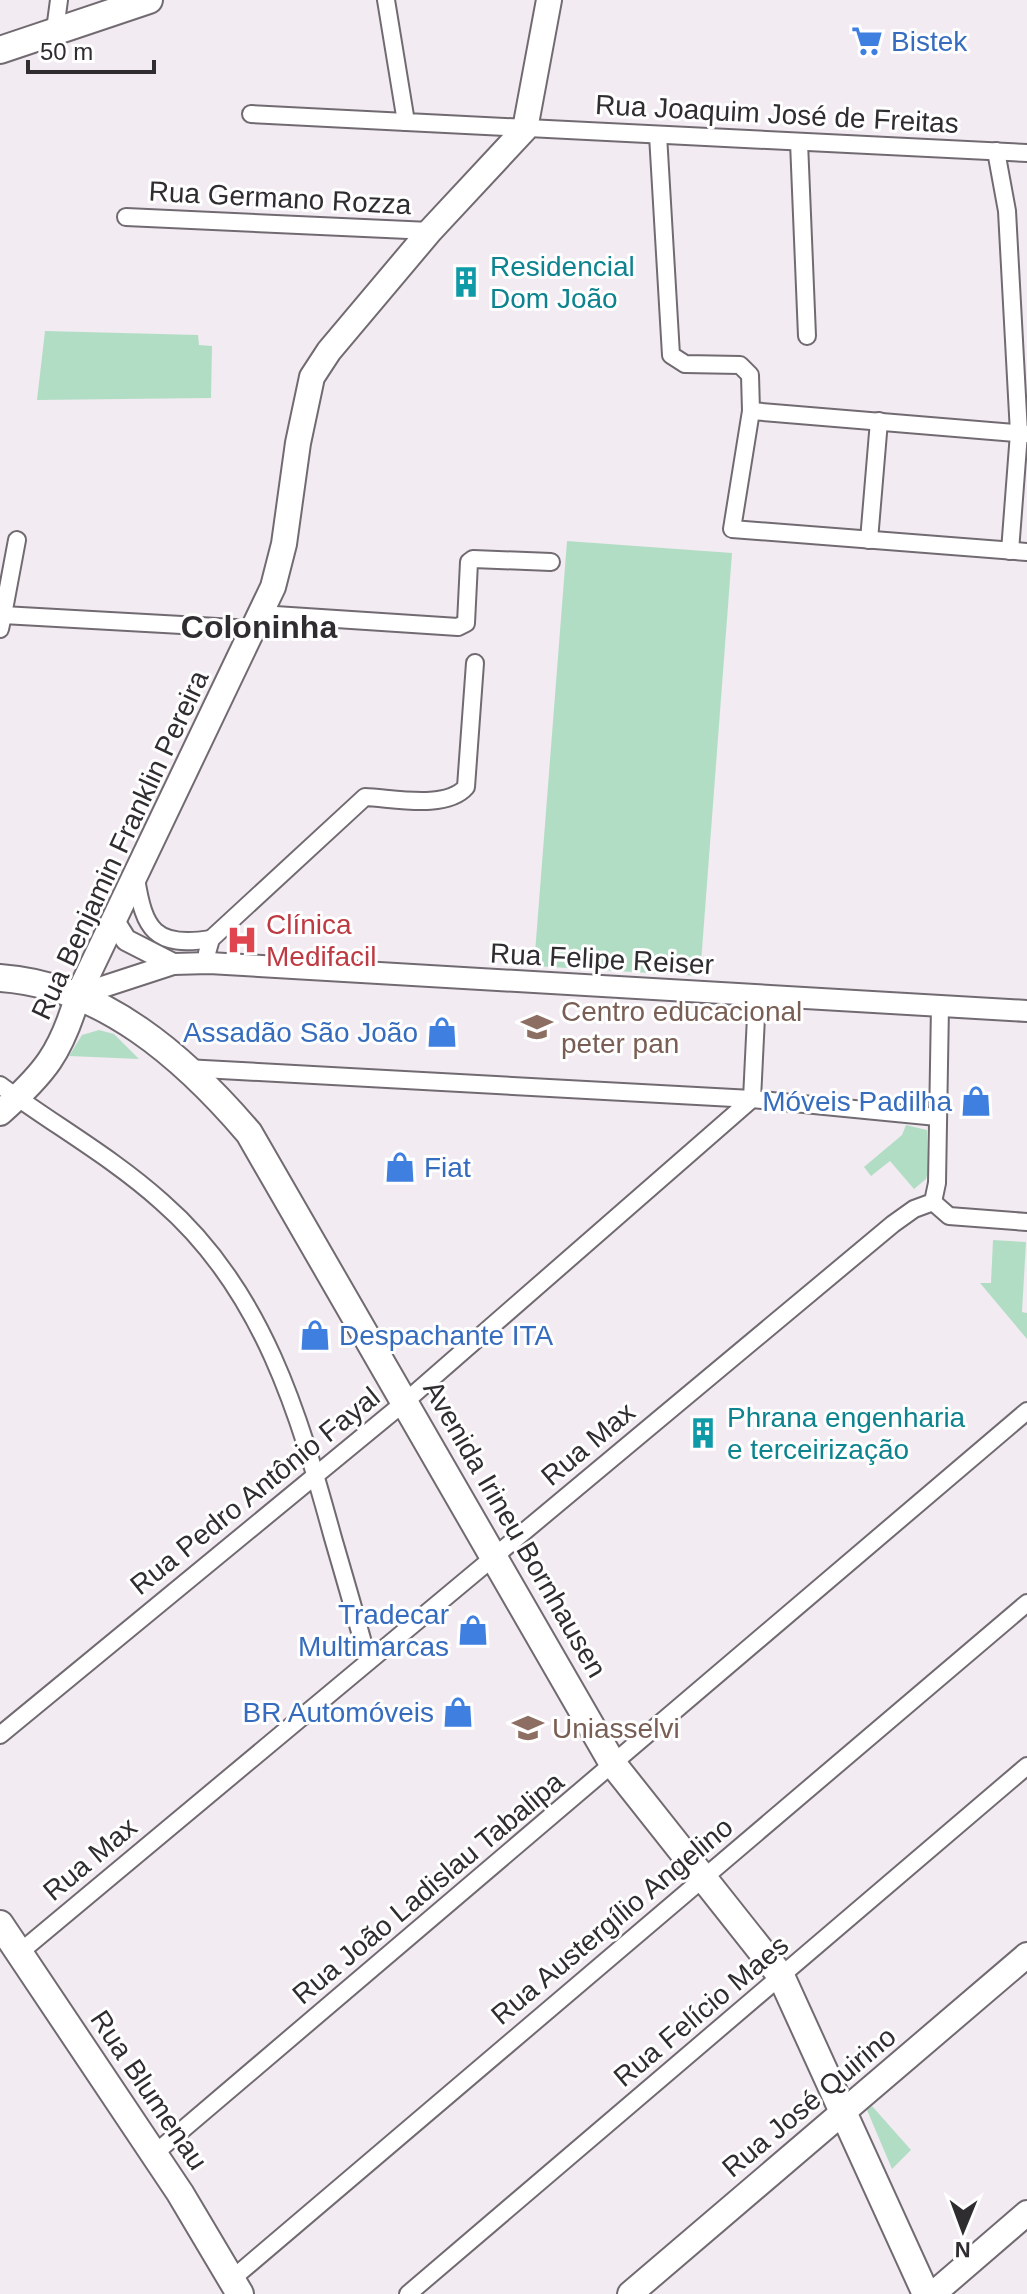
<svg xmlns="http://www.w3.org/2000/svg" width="1027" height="2294" viewBox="0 0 1027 2294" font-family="Helvetica,sans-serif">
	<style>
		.green { fill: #b2ddc5 }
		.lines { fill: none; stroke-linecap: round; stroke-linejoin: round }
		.minor-casing { stroke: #716b71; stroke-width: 20 }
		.tertiary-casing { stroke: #716b71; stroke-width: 24 }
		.secondary-casing { stroke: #716b71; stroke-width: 28 }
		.primary-casing { stroke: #716b71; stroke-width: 30 }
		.minor { stroke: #fff; stroke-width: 16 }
		.tertiary { stroke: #fff; stroke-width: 20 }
		.secondary { stroke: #fff; stroke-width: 24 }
		.primary { stroke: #fff; stroke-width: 26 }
		.labels { text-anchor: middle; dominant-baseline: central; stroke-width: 6; stroke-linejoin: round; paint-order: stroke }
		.shop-label { font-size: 28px; fill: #366cbe; stroke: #fff; text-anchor: end }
		.street-label { font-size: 28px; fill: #302d30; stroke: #fff }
		.culture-label { font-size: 28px; fill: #0d838f; stroke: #fff; text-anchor: start }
		.health-label { font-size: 28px; fill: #be3a42; stroke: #fff; text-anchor: start }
		.education-label { font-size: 28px; fill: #785e54; stroke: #fff; text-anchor: start }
		.quarter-label { font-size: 32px; font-weight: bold; fill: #302d30; stroke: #fff }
	</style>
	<rect width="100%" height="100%" fill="#f2ebf2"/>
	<!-- green -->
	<g class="green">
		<path d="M45,331L198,335L199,345L212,346L211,398L37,400Z"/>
		<path d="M567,541L732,553L700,976L534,966Z"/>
		<path d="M99,1030L114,1034L139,1059L69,1056L82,1035Z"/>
		<path d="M906,1125L927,1130L928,1172L926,1179L914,1189L890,1161L871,1176L864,1167L902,1135Z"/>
		<path d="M993,1240L1026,1242L1022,1312L1027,1313V1339L980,1283H991Z"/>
		<path d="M872,2106L911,2150L892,2169L867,2110Z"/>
	</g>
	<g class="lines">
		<defs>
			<g id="minor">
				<path d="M386,0L406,122L1027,153"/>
				<path d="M55,30L59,0"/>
				<path d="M251,114L406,122"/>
				<path d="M658,135L671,355L685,364L740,365L750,375L751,411L732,529L1027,552"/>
				<path d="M799,142L807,336"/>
				<path d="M996,151L1007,211L1019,433L1010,551"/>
				<path d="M126,217L430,231"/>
				<path d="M751,411L1027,434"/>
				<path d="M869,540L879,421"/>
				<path d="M260,614L458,627L466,623L469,562L473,559L551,562"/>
				<path d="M3,615L17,540"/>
				<path d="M0,629L3,615L253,629"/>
				<path d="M136,878C144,930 155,948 211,939"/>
				<path d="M209,963L207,953L211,939L365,797C393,798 446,810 466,787L475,663"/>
				<path d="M185,1068L752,1099L937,1117"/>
				<path d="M0,1085C54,1125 112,1157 162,1202C263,1290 299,1414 333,1538C345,1579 357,1620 368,1661"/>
				<path d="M933,1202L949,1216L1027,1222"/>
				<path d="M0,1735L406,1401L752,1099L757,996"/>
				<path d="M19,1953L893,1224L914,1209L933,1202L937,1183L940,1006"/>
				<path d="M154,2154L1027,1411"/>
				<path d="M232,2279L1027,1603"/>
				<path d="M408,2294L1027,1766"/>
			</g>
			<g id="tertiary">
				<path d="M114,921L126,940L173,964"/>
				<path d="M78,995L173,964L209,963L1027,1011"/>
			</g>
			<g id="secondary">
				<path d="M0,1113C45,1073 61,1053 78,995L273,587L284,544L298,443L312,377L329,351L430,231L525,129L549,0"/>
				<path d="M630,2294L1027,1955"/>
				<path d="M933,2294L1027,2213"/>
			</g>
			<g id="primary">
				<path d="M0,50L149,0"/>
				<path d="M0,978C103,985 185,1058 249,1133L613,1764L781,1976L926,2294"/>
				<path d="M0,1924L180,2193L240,2294"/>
			</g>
		</defs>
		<!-- minor casing -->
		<use href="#minor" class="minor-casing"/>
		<!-- tertiary casing -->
		<use href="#tertiary" class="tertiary-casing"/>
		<!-- secondary casing -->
		<use href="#secondary" class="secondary-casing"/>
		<!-- primary casing -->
		<use href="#primary" class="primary-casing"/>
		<!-- minor -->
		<use href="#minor" class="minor"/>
		<!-- tertiary -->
		<use href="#tertiary" class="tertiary"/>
		<!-- secondary -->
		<use href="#secondary" class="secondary"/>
		<!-- primary -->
		<use href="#primary" class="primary"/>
	</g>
	<!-- icons -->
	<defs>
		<symbol id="supermarket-bare" viewBox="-9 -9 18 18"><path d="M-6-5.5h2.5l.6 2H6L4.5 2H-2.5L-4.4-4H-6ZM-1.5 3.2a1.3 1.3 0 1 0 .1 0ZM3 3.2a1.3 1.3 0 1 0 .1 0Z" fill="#3f7fe0" stroke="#fff" stroke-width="2.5" paint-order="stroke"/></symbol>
		<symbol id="building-bare" viewBox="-9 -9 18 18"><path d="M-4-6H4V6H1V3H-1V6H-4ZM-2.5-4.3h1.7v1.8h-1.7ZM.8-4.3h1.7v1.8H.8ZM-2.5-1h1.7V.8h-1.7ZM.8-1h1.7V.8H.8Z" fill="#0f9aa8" stroke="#fff" stroke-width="2.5" paint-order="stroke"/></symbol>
		<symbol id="hospital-bare" viewBox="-9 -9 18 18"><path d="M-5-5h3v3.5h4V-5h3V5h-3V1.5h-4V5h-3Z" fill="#e0444e" stroke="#fff" stroke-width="2.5" paint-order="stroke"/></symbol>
		<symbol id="school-bare" viewBox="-9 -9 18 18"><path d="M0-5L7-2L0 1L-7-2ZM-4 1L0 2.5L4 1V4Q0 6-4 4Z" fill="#8d6e63" stroke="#fff" stroke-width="2.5" paint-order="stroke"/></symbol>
		<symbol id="shop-bare" viewBox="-9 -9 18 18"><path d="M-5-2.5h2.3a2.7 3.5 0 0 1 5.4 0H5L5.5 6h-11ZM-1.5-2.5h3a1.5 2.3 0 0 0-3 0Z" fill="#3f7fe0" stroke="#fff" stroke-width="2.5" paint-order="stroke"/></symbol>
		<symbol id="university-bare" viewBox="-9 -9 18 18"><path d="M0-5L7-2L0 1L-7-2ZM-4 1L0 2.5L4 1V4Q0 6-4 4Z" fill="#8d6e63" stroke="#fff" stroke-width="2.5" paint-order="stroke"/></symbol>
	</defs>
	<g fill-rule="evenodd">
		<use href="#supermarket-bare" x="845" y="19" width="44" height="44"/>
		<use href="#building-bare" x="444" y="260" width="44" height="44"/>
		<use href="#hospital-bare" x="220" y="918" width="44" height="44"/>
		<use href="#school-bare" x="515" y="1005" width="44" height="44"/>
		<use href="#shop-bare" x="420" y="1010" width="44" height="44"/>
		<use href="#shop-bare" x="954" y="1079" width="44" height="44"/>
		<use href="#shop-bare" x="378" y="1145" width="44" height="44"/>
		<use href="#shop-bare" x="293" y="1313" width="44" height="44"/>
		<use href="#building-bare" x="681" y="1411" width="44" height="44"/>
		<use href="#shop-bare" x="451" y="1608" width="44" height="44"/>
		<use href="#shop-bare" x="436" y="1690" width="44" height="44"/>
		<use href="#university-bare" x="506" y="1706" width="44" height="44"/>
	</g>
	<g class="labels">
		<!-- shop labels -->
		<g class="shop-label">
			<text x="891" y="41" text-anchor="start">Bistek</text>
			<text x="418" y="1032">Assadão São João</text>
			<text x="952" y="1101">Móveis Padilha</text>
			<text x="424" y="1167" text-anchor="start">Fiat</text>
			<text x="339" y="1335" text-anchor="start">Despachante ITA</text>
			<text x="449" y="1614">Tradecar<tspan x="449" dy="32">Multimarcas</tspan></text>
			<text x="434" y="1712">BR Automóveis</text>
		</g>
		<!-- street labels -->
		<g class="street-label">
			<text transform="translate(777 114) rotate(3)">Rua Joaquim José de Freitas</text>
			<text transform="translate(280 198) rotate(3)">Rua Germano Rozza</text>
			<text transform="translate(120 845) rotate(-65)">Rua Benjamin Franklin Pereira</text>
			<text transform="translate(602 959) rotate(3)">Rua Felipe Reiser</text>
			<text transform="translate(588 1444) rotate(-40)">Rua Max</text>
			<text transform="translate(255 1491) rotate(-39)">Rua Pedro Antônio Fayal</text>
			<text transform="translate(515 1529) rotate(60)">Avenida Irineu Bornhausen</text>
			<text transform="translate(90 1859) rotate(-40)">Rua Max</text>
			<text transform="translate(428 1888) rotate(-40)">Rua João Ladislau Tabalipa</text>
			<text transform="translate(612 1921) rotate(-40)">Rua Austergílio Angelino</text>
			<text transform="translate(701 2011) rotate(-40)">Rua Felício Maes</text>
			<text transform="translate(149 2090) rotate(56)">Rua Blumenau</text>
			<text transform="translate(809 2102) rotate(-40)">Rua José Quirino</text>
		</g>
		<!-- culture labels -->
		<g class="culture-label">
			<text x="490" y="266">Residencial<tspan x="490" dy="32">Dom João</tspan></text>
			<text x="727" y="1417">Phrana engenharia<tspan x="727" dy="32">e terceirização</tspan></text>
		</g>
		<!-- health labels -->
		<g class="health-label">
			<text x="266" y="924">Clínica<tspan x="266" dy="32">Medifacil</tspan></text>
		</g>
		<!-- education labels -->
		<g class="education-label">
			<text x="561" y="1011">Centro educacional<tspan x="561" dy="32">peter pan</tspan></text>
			<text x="552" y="1728">Uniasselvi</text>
		</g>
		<!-- quarter labels -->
		<g class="quarter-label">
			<text x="259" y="627">Coloninha</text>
		</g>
	</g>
	<!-- north arrow -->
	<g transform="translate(963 2230) rotate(181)" stroke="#ffffff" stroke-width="6" paint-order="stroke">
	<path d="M0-6L14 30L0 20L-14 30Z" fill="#302d30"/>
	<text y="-12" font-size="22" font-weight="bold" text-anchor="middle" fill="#302d30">N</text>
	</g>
	<!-- scale -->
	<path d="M28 60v12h126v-12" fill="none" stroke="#302d30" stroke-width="4"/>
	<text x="40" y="60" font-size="24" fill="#302d30" stroke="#ffffff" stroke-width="6" paint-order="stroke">50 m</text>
</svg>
